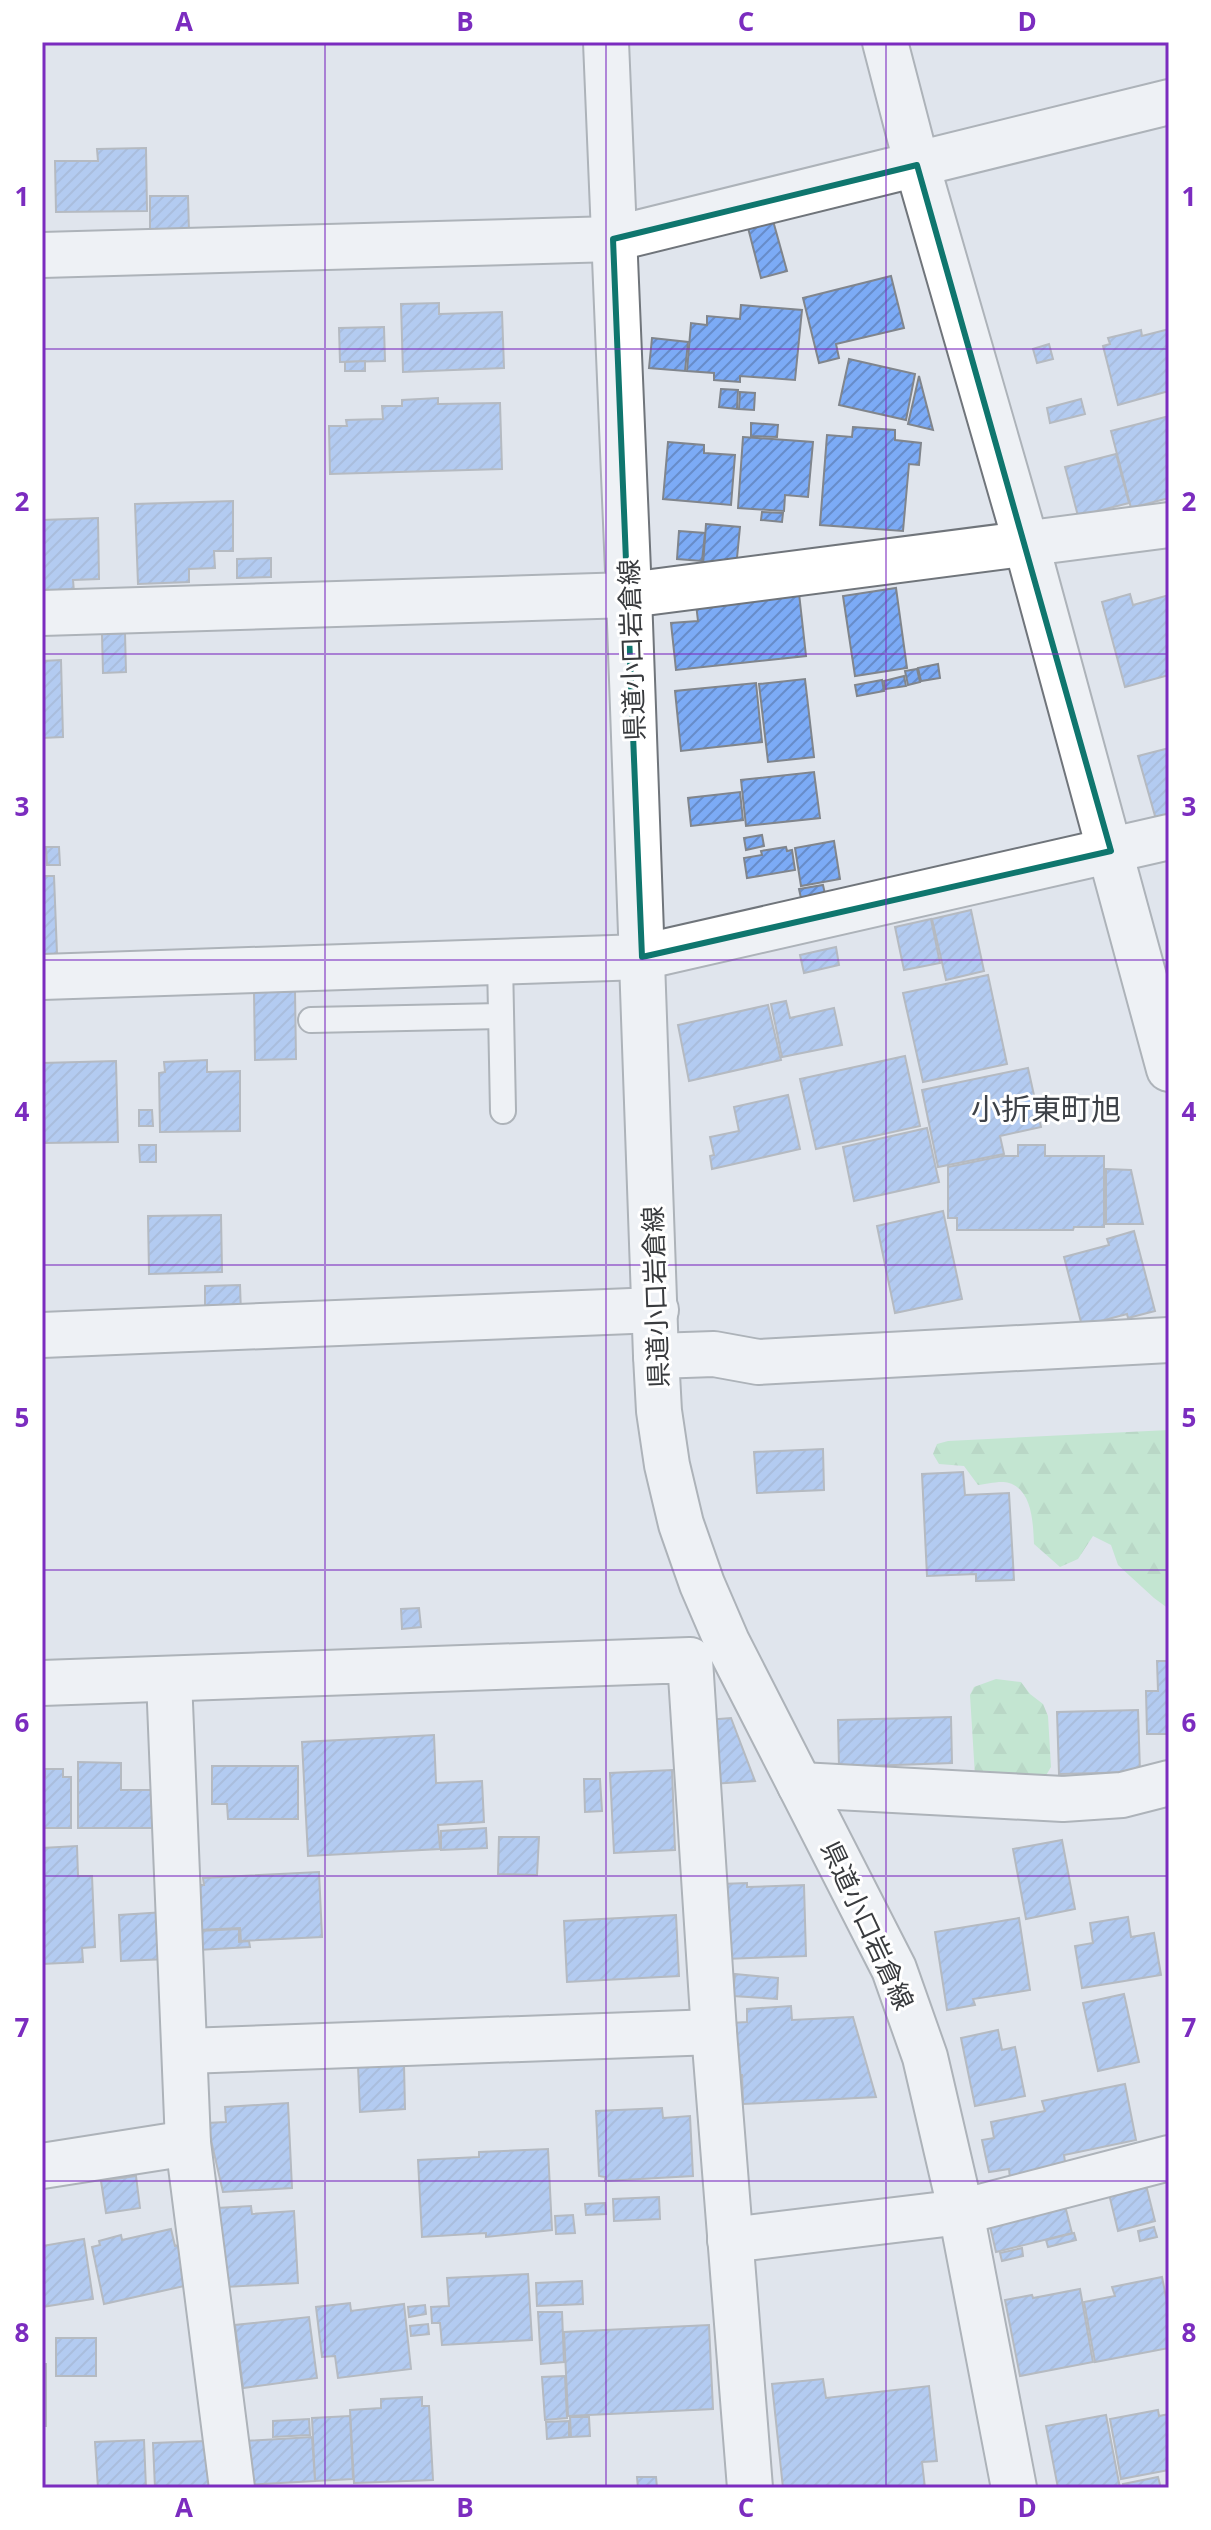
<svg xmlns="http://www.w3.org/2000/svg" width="1211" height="2530" viewBox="0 0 1211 2530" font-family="'Open Sans','Noto Sans JP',sans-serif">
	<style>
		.forest { fill: url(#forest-firs) }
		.building { fill: url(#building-hatch); stroke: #80858c; stroke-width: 2 }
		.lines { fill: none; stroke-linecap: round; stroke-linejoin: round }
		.service-casing { stroke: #70757b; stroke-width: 28 }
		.minor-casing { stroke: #70757b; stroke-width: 48 }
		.secondary-casing { stroke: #70757b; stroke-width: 48 }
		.service { stroke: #fff; stroke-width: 24 }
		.minor { stroke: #fff; stroke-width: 44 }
		.secondary { stroke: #fff; stroke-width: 44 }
		.marked { fill: none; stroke: #0f766e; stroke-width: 6; stroke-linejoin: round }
		.grid { fill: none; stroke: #7b2cbf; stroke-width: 2; stroke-opacity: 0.55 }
		.labels { text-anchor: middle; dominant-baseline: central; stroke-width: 6; stroke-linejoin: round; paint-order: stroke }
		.street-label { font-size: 26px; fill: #393b3e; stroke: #fff }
		.quarter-label { font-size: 30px; fill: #3e4248; stroke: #fff }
		.neatline { fill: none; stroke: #7b2cbf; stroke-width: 3 }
		.grid-label { font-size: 26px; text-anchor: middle; font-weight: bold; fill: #7b2cbf }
	</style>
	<defs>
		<pattern id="forest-firs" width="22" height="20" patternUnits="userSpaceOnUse" patternTransform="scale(2)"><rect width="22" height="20" fill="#9fe5b0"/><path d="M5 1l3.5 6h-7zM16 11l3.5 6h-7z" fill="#8ac598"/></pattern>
		<pattern id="building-hatch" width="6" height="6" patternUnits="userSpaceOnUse" patternTransform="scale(2)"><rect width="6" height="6" fill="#7cabf6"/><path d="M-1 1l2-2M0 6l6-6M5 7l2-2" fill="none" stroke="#678cc9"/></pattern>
	</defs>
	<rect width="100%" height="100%" fill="#e0e5ed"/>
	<!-- forest -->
	<g class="forest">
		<path d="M1169,1430V1609L1154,1598L1118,1565L1111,1545L1093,1536L1078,1559L1060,1567L1034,1544C1033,1525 1033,1490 1009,1483C1001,1480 987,1484 978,1485L964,1466L939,1464L933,1454L937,1444L948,1441Z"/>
		<path d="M996,1679L1021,1682L1030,1694L1043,1704L1048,1716L1051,1767L1045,1777L975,1776L970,1695L974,1687Z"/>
	</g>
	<!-- building -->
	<g class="building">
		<path d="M146,148L147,211L56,212L55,161H98L97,149Z"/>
		<path d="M150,196H188L189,232H150Z"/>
		<path d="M772,217L787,271L761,278L747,224Z"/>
		<path d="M891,276L904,328L836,344L839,358L819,363L803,298Z"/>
		<path d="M439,303V314L502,312L504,368L403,372L401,304Z"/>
		<path d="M741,305L802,310L795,380L740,376V382L714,380V373L687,371L691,323L707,325V316L740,319Z"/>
		<path d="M384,327L385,361L340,362L339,328Z"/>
		<path d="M1169,329V391L1118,405L1103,346L1110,344L1108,338L1141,330L1142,336Z"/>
		<path d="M652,338L688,342L685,371L649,368Z"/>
		<path d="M1049,344L1053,359L1037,363L1033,349Z"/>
		<path d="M849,359L915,374L906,420L839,405Z"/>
		<path d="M365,361V371H345V362Z"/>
		<path d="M919,376L933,430L908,424Z"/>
		<path d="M721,389L738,390L737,409L719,407Z"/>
		<path d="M740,392L755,393L754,410L739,409Z"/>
		<path d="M438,398V404L500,403L502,469L330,474L329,426H347L346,420L383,419L382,406H402V400Z"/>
		<path d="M1081,399L1085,414L1050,423L1047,408Z"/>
		<path d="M1169,416V498L1131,508L1111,431Z"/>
		<path d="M751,423L778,425L777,437L751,436Z"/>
		<path d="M853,427L895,430V440L921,443L919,465L909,464L903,531L820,525L827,435L852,437Z"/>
		<path d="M743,437L813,442L808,497L785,495L784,511L738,508Z"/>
		<path d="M668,442L704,445V453L735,455L731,505L663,499Z"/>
		<path d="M1116,454L1129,503L1078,516L1065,467Z"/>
		<path d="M233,501V551H214L215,568L189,569V582L138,584L135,504Z"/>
		<path d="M762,512L783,513L782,522L761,520Z"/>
		<path d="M98,518L99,579L73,580L74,592L42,593V520Z"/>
		<path d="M706,524L740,527L736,568L703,565Z"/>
		<path d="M679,531L705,533L702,561L677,559Z"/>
		<path d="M271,558V577L237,578V559Z"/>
		<path d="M896,588L907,668L855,676L843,596Z"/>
		<path d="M799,593L806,656L676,670L671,623L698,621L696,604Z"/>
		<path d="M1130,594L1133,605L1169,595V675L1125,687L1102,602Z"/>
		<path d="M125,633L126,672L103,673L102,634Z"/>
		<path d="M61,660L63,737L42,738V661Z"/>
		<path d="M938,664L940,678L921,681L918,668Z"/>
		<path d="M917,669L920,682L908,685L905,671Z"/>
		<path d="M904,676L906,686L885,689L884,681Z"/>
		<path d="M805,679L814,757L768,762L759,684Z"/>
		<path d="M882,680L884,691L857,696L855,685Z"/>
		<path d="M756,683L762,742L681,751L675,691Z"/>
		<path d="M1169,748V820L1157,823L1138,756Z"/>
		<path d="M814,772L820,818L746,826L741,780Z"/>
		<path d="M740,792L743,820L691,826L688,798Z"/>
		<path d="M762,835L764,846L746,850L744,838Z"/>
		<path d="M834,841L840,879L801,886L795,848Z"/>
		<path d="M46,847H59L60,865H47Z"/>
		<path d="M786,847L787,851L792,850L795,870L747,878L744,858L762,855L761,851Z"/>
		<path d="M42,876H54L57,954H42Z"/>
		<path d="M823,885L827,903L803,907L799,889Z"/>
		<path d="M971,910L984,971L946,980L932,919Z"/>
		<path d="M931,919L940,963L904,970L895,927Z"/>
		<path d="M836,947L839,965L804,973L800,955Z"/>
		<path d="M988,975L1007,1064L923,1082L903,993Z"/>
		<path d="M295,991L296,1059L255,1060L254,992Z"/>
		<path d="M786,1001L790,1018L834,1008L842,1045L782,1057L771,1004Z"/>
		<path d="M768,1005L781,1060L689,1081L678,1025Z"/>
		<path d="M905,1056L920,1126L816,1149L800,1079Z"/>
		<path d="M207,1060V1072L240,1071V1131L160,1132L159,1073L165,1072L164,1062Z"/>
		<path d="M116,1061L118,1142L42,1143V1063Z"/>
		<path d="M1028,1068L1041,1127L1000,1136L1004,1154L938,1167L922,1090Z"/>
		<path d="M788,1095L800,1149L712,1169L710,1156L714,1155L710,1137L739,1131L734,1107Z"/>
		<path d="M139,1110H152L153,1126H139Z"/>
		<path d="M927,1128L939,1182L854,1201L843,1147Z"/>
		<path d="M139,1145H156V1162H140Z"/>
		<path d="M1018,1145H1045V1156H1104V1227H1074L1073,1230H957V1218H948V1167L1002,1156H1018Z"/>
		<path d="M1106,1169L1131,1170L1143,1224H1106Z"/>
		<path d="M943,1211L962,1299L895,1313L877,1226Z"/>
		<path d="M221,1215L222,1272L149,1274L148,1216Z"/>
		<path d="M1134,1231L1155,1311L1128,1318L1127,1314L1082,1326L1064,1257L1109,1245L1107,1239Z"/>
		<path d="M240,1285L241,1313H205V1286Z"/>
		<path d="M823,1449L824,1490L757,1493L754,1452Z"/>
		<path d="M963,1472L965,1495L1009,1493L1014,1580L976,1581V1574L927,1576L922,1474Z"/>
		<path d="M419,1608L421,1627L402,1629L401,1609Z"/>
		<path d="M1157,1661H1169V1734H1147L1146,1691H1158Z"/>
		<path d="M1138,1710L1140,1772L1059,1774L1057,1712Z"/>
		<path d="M951,1717L952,1763L839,1767L838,1720Z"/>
		<path d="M731,1718L755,1781L712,1784L706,1720Z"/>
		<path d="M434,1735L436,1783L482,1781L484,1822L438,1825L440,1849L308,1856L302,1742Z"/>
		<path d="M78,1762L121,1763V1790H157V1828H78Z"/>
		<path d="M212,1766H298V1819H228L227,1804H212Z"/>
		<path d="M45,1769H63V1777H71V1828H42V1777H45Z"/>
		<path d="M672,1770L675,1850L614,1853L610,1773Z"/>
		<path d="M584,1779H600L602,1811L585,1812Z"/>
		<path d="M486,1828L487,1848L441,1850V1831Z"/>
		<path d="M499,1837H539L537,1875L498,1874Z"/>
		<path d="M1062,1840L1075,1909L1026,1919L1013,1849Z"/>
		<path d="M77,1846L78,1876H92L95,1947L82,1948L83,1962L42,1964V1848Z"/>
		<path d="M319,1872L322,1937L241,1941L240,1928L197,1930L196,1885H204L203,1878Z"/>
		<path d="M747,1883V1887L804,1885L806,1956L724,1959L720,1884Z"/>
		<path d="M165,1912L168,1959L121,1961L119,1915Z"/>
		<path d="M676,1915L679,1976L567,1982L564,1921Z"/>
		<path d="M1128,1917L1131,1937L1154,1933L1161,1975L1082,1988L1075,1946L1093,1943L1090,1923Z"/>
		<path d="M1019,1918L1030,1990L973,1999L975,2005L947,2010L935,1932Z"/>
		<path d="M239,1929V1942L249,1941L250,1947L198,1950L197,1931Z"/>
		<path d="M735,1974L778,1978L777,1999L733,1996Z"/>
		<path d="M1124,1994L1139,2062L1098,2071L1083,2003Z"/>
		<path d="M791,2006L792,2020L853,2017L876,2097L743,2104L742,2075H734L731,2023L747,2022V2009Z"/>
		<path d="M998,2030L1002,2050L1015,2047L1025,2096L975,2106L961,2038Z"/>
		<path d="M404,2064L405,2109L360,2112L358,2066Z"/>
		<path d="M1125,2084L1136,2140L1064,2155L1066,2168L1010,2179L1009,2169L989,2172L982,2140L994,2138L991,2122L1045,2111L1042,2101Z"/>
		<path d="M288,2103L292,2188L223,2192L207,2123L226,2122L225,2107Z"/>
		<path d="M662,2108L663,2118L690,2116L693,2176L605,2181V2177L599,2176L596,2111Z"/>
		<path d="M548,2149L552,2230L486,2237V2233L422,2237L418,2160L479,2157V2152Z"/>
		<path d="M136,2176L140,2208L106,2213L101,2181Z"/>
		<path d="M1146,2185L1155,2221L1118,2231L1109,2194Z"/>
		<path d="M659,2197L660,2219L614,2221L613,2199Z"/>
		<path d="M1063,2198L1072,2233L996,2252L988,2217Z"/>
		<path d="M605,2203L606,2214L586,2215L585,2204Z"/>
		<path d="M251,2206L252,2214L294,2211L298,2283L226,2287L217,2208Z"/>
		<path d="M573,2215L575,2233L556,2234L555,2216Z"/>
		<path d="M1154,2227L1157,2237L1140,2241L1138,2231Z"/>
		<path d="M171,2229L175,2246L183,2244L193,2284L104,2304L92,2247L100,2245L99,2241L121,2235L122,2240Z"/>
		<path d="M1074,2233L1076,2240L1048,2247L1046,2240Z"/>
		<path d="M84,2239L93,2299L42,2307V2246Z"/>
		<path d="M1022,2248L1023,2256L1002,2261L1000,2253Z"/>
		<path d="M528,2274L532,2340L442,2345L440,2323H432L431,2307L449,2306L447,2278Z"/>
		<path d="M1162,2277L1169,2312V2348L1095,2362L1084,2302L1115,2296L1112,2287Z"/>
		<path d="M582,2281L583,2304L537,2306L536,2283Z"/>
		<path d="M1080,2289L1093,2362L1020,2376L1005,2300L1032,2295L1033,2298Z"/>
		<path d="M350,2303L351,2311L404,2304L411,2369L338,2378L335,2356L322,2357L316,2307Z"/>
		<path d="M425,2305L426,2314L409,2317L408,2307Z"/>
		<path d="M538,2312H562L564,2362L541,2364Z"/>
		<path d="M309,2317L317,2378L243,2388L235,2325Z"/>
		<path d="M428,2324L429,2334L411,2336L410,2326Z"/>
		<path d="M709,2325L713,2409L568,2416L564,2332Z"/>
		<rect x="56" y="2338" width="40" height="38"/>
		<rect x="42" y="2364" width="4" height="62"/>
		<path d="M565,2376L567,2418L545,2420L542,2377Z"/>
		<path d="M823,2379L826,2398L929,2386L937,2461L922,2462L925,2488H783L772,2384Z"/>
		<path d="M422,2397V2406H429L433,2480L354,2483L350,2410L381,2408V2399Z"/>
		<path d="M1158,2410L1159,2416L1169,2414V2470L1121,2479L1110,2419Z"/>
		<path d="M1106,2415L1120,2488H1058L1046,2426Z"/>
		<path d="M350,2416L353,2479L315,2481L312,2418Z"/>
		<path d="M570,2417H589L590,2436L571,2437Z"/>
		<path d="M309,2419L310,2435L273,2437V2421Z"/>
		<path d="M569,2421V2437L547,2439L546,2422Z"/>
		<path d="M312,2437L315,2481L247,2485L245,2441Z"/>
		<path d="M144,2440L146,2488H98L95,2442Z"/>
		<path d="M205,2441L215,2488H155L153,2443Z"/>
		<path d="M637,2477H656L657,2488H638Z"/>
		<path d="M1158,2477L1161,2488H1124L1123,2484Z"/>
	</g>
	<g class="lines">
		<defs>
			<g id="service">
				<path d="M500,962L503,1111"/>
				<path d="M311,1020L501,1016"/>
			</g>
			<g id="minor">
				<path d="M885,42L917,165L1026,543L1169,1069"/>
				<path d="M42,255L613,239L1169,102"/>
				<path d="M42,613L629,595L1169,525"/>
				<path d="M42,977L642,957L1169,837"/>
				<path d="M42,1335L656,1310"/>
				<path d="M656,1356L714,1354L758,1362L1169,1340"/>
				<path d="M169,1679L188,2143L232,2488"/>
				<path d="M42,1683L690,1660L714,2032L750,2488"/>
				<path d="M800,1785L1063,1799L1122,1795L1169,1783"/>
				<path d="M186,2051L714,2032"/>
				<path d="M42,2166L188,2143"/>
				<path d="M730,2240L961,2212L1169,2158"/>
			</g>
			<path id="secondary" d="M606,42L629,595L656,1356L659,1411L667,1465L681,1524L702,1584L727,1642L894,1969L925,2057L961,2212L1014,2488"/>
		</defs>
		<!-- service casing -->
		<use href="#service" class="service-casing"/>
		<!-- minor casing -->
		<use href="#minor" class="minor-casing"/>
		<!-- secondary casing -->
		<use href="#secondary" class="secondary-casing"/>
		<!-- service -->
		<use href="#service" class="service"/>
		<!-- minor -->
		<use href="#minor" class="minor"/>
		<!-- secondary -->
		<use href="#secondary" class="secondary"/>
	</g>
	<!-- marked area -->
	<path d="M0 0H1211V2530H0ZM917,165L1111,851L642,957L613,239Z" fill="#e0e5ed" fill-opacity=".55" fill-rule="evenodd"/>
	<path class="marked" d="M917,165L1111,851L642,957L613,239Z"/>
	<!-- grid -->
	<path class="grid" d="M325,42V2488M606,42V2488M886,42V2488M42,349H1169M42,654H1169M42,960H1169M42,1265H1169M42,1570H1169M42,1876H1169M42,2181H1169"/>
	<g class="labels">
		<!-- street labels -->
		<g class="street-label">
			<text transform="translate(631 650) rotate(-92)">県道小口岩倉線</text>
			<text transform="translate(655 1297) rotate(-92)">県道小口岩倉線</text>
			<text transform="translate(868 1925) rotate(65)">県道小口岩倉線</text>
		</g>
		<!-- quarter labels -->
		<g class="quarter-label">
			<text x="1046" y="1108">小折東町旭</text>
		</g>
	</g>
	<!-- border -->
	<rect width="1211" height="2530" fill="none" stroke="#ffffff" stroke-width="88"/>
	<rect x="44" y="44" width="1123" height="2442" class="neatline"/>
	<g class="grid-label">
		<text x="184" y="31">A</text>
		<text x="465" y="31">B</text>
		<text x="746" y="31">C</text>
		<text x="1027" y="31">D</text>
		<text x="22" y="206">1</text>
		<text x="1189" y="206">1</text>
		<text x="22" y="511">2</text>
		<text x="1189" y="511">2</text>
		<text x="22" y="816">3</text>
		<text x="1189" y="816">3</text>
		<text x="22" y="1121">4</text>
		<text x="1189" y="1121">4</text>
		<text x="22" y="1427">5</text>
		<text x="1189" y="1427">5</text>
		<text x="22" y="1732">6</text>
		<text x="1189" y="1732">6</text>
		<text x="22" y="2037">7</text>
		<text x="1189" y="2037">7</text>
		<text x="22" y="2342">8</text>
		<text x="1189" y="2342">8</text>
		<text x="184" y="2517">A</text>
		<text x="465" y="2517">B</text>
		<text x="746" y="2517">C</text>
		<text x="1027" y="2517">D</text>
	</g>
</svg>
